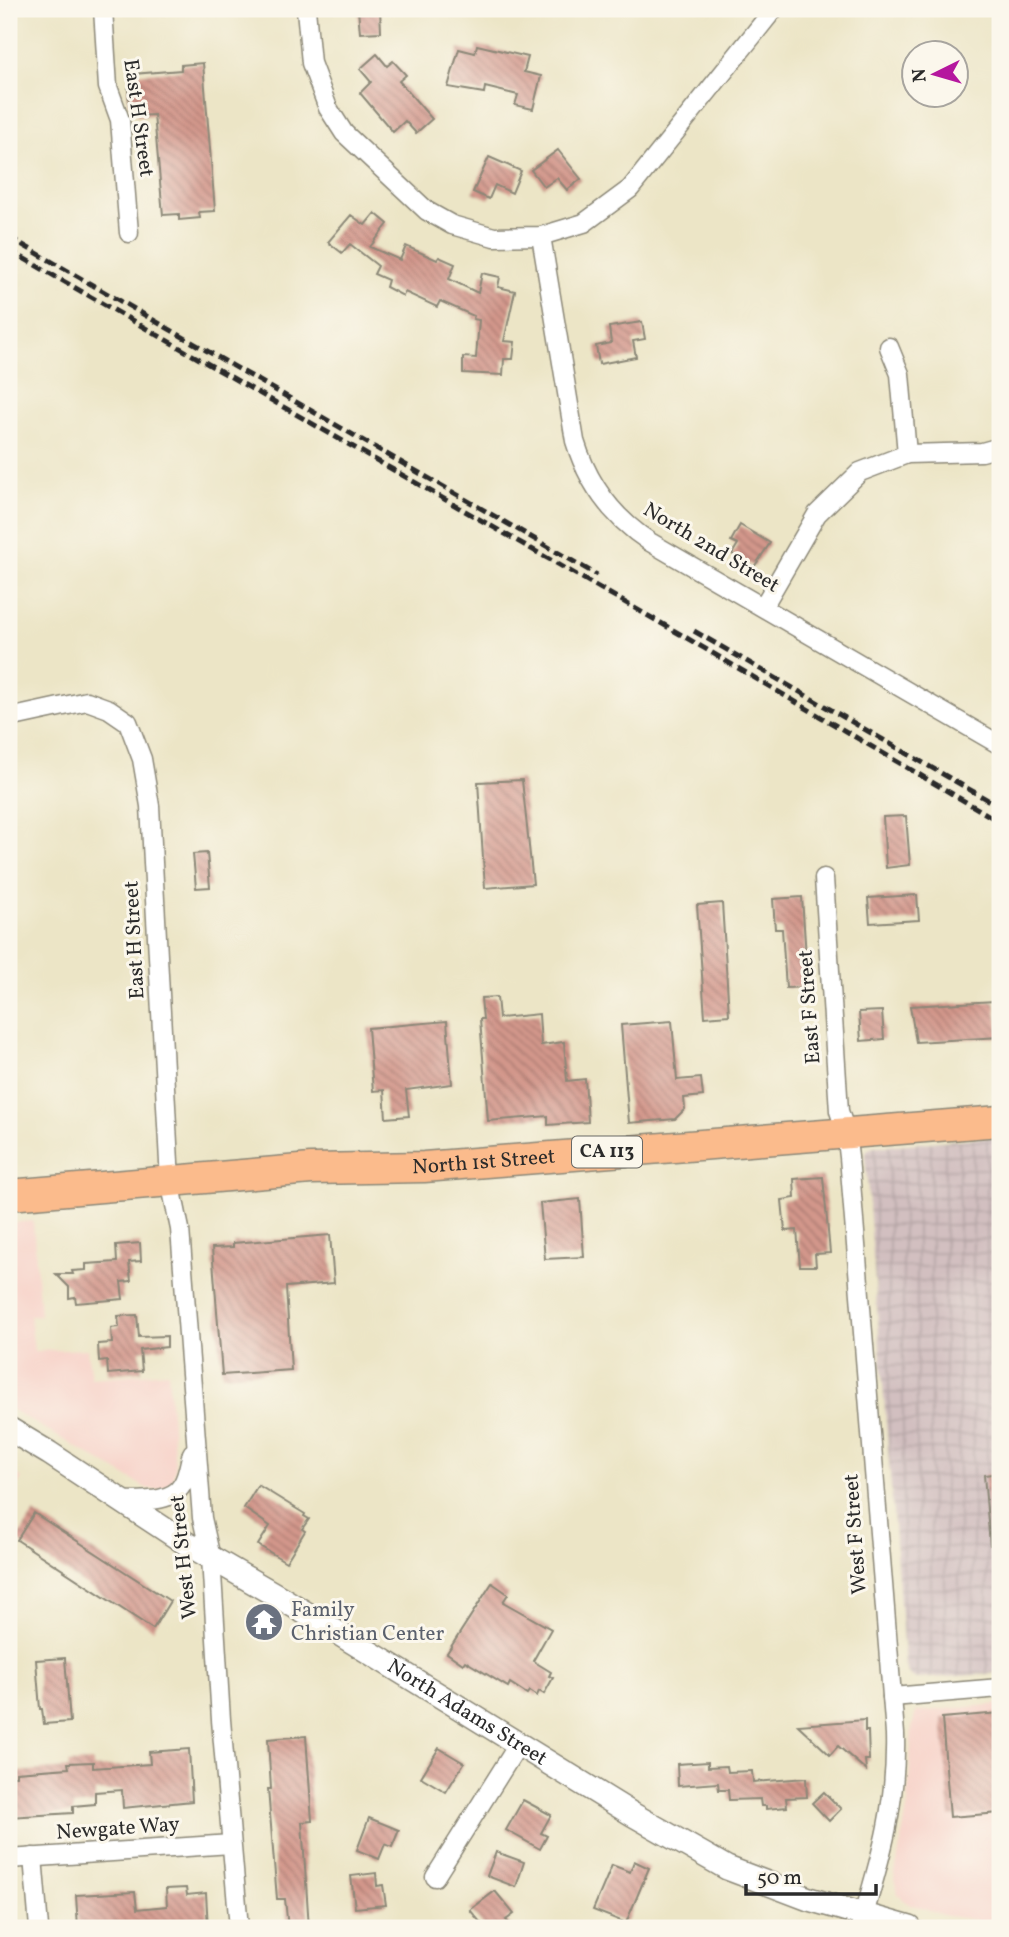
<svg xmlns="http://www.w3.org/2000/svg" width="1009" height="1937" viewBox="0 0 1009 1937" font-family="Vollkorn,serif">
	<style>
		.built { fill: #f7d1c8 }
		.industrial { fill: url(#industrial-grid) }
		.building { fill: url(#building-back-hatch) }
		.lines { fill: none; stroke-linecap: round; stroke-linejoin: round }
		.minor-casing { stroke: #8c8878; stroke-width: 21 }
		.tertiary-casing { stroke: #8c8878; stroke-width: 26 }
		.primary-casing { stroke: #8c8878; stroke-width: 33 }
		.minor { stroke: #fff; stroke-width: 18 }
		.tertiary { stroke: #fff; stroke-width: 23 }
		.primary { stroke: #fbbb8c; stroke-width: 30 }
		.rail { stroke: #2b2b2b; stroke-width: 5; stroke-dasharray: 10 5; stroke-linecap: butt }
		.labels { text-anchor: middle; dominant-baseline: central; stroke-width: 6; stroke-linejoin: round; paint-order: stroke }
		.shield { fill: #fbf7ec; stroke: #696865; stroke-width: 2 }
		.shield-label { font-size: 19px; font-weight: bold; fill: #2b2b2b }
		.street-label { font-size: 21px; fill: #2b2b2b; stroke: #fbf7ec }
		.worship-label { font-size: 21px; fill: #5b616d; stroke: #fbf7ec; text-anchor: start }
	</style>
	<defs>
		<pattern id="industrial-grid" width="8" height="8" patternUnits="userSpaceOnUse" patternTransform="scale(1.75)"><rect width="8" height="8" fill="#d2bfc0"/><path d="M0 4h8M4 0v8" fill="none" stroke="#b4a4a5"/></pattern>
		<pattern id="building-back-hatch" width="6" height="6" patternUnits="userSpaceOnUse" patternTransform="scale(1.75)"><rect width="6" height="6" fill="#d3978b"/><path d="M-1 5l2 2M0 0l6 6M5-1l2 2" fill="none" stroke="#ab7b72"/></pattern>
	</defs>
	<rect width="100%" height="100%" fill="#fbf7ec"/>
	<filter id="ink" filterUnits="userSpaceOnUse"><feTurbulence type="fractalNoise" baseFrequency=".0143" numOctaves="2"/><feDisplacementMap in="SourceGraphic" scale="14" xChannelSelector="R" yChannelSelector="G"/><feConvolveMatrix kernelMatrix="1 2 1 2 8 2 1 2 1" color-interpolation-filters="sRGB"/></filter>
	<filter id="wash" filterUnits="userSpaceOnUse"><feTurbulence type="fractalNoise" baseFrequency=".00686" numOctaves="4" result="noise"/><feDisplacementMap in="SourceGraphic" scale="28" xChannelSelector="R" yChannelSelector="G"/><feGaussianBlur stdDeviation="1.57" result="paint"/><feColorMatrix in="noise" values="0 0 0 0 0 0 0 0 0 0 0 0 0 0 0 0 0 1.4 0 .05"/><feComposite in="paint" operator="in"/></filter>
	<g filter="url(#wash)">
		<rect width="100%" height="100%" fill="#ece5c6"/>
		<!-- built -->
		<g class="built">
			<path d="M33,1221L40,1315L30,1316L34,1351L87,1349L91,1378L168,1372L175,1467L173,1480L163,1489L155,1490L146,1488L9,1408V1223Z"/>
			<path d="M9,1470L22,1478L9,1501Z"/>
			<path d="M1000,1704V1924L943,1915L907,1903L898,1894L894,1879L908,1804L912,1726L915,1715L917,1712Z"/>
		</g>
		<!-- industrial -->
		<path class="industrial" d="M1000,1136V1673L916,1679L909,1675L905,1667L865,1154L868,1149L874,1147Z"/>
		<g id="blocks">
			<!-- building -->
			<g class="building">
				<path d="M358,9H380L381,32L360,33Z"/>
				<path d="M477,45L528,57L524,72L541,76L533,109L515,105L518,95L485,87L484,93L448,87L459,49L475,53Z"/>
				<path d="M377,54L387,66L393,61L406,75L399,81L432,119L416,133L405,121L393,132L360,93L371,82L360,69Z"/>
				<path d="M203,63L215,211L199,212L200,218L179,220V214L163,215L154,115L136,116L135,103L129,104L128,88L133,87V74L181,70V65Z"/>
				<path d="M558,150L581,179L567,190L557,178L544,187L531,170Z"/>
				<path d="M489,157L521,171L512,193L495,185L489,199L473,192Z"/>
				<path d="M375,213L388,224L370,247L400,260L406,246L437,260L439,257L455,264L449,279L478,293L482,273L500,277L498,287L515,291L504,341L515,342L513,359H504L503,375L463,373V357L476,358L479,320L473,319L474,316L440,301L437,307L405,292L403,296L386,287L388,280L374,274L378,266L350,244L342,253L328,242L351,215L365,225Z"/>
				<path d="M642,322L645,339L633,341L636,357L599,364L596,346L611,343L609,327Z"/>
				<path d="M740,525L770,543L754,567L732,554L738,544L731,541Z"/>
				<path d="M522,780L533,884L485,888L478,782Z"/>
				<path d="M906,816L910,865L886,868L883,817Z"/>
				<path d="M207,853L210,887L196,888L193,854Z"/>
				<path d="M917,895L919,920L870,923L868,898Z"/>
				<path d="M802,897L808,987L786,988L782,929H775L773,899Z"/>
				<path d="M722,903L729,1015L705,1017L697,905Z"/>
				<path d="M497,997L499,1018L539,1014L541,1045L564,1042L567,1081L585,1079L588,1122L548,1125V1116L488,1121L480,1019H483L481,998Z"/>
				<path d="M995,1001L1000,1037L916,1042L910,1006Z"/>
				<path d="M882,1011L884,1039L861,1041L859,1012Z"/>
				<path d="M447,1021L452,1084L406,1090L409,1116L386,1118L384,1090L373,1091L368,1028Z"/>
				<path d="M672,1021L677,1080L701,1078L703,1096L684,1098L685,1109L675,1119L629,1123L621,1025Z"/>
				<path d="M823,1177L830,1253L815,1254L816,1266H800L797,1230L785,1231L782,1200L795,1198L794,1179Z"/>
				<path d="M580,1199L584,1257L545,1259L540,1203Z"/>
				<path d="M330,1235L334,1283L286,1287L291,1370L222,1375L212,1248L233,1247V1243Z"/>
				<path d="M140,1243L141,1261L129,1262L131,1281L121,1282L123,1299L76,1303L75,1297L69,1298V1287L56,1274H73L72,1271L86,1270V1264L117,1262L116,1245Z"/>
				<path d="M137,1315L139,1337L167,1336V1347L140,1350L142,1371L108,1374L107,1360L99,1361L98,1344L112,1343L111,1328L119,1327L118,1316Z"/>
				<path d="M1000,1473V1545H990L984,1475Z"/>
				<path d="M258,1485L305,1514L304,1516L309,1519L302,1529L305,1531L286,1562L258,1545L270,1526L244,1508Z"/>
				<path d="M34,1513L170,1601L153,1629L17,1540Z"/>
				<path d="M492,1583L508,1594L503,1602L551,1629L533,1661L551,1672L549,1676L553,1678L544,1694L539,1691L537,1696L529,1691L527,1694L510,1683L508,1687L465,1661L463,1664L447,1653Z"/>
				<path d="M65,1658L70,1722L44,1724L42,1709H40L36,1660Z"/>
				<path d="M1000,1713V1813L950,1817L942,1718Z"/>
				<path d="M865,1720V1731H868L869,1760H865L866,1770L838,1746L830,1755L798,1725Z"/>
				<path d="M306,1736L312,1821L302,1822L309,1928H288L285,1899H277L268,1789H271L268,1739Z"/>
				<path d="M439,1748L464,1763L446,1792L421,1777Z"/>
				<path d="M189,1749L192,1801L123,1808L122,1790L95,1792V1804L73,1806V1813L9,1817V1798H12L10,1776H16V1772L69,1768L68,1763L93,1762V1768L150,1764L149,1752Z"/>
				<path d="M708,1762V1767L727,1766L728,1772L752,1771L753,1782L806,1778L807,1797L786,1798L787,1807L766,1809V1806H761L760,1799L729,1800L728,1790H719L718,1783L678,1786L677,1764Z"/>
				<path d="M824,1792L841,1809L829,1821L812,1803Z"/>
				<path d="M523,1800L551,1815L541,1833L547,1836L540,1849L506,1830Z"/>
				<path d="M369,1818L399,1830L392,1847L385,1844L379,1859L357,1850Z"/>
				<path d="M496,1852L524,1862L516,1887L487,1876Z"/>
				<path d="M634,1861L649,1868L626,1923L593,1910L612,1865L630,1872Z"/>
				<path d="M376,1873L377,1886L383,1885L386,1905L355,1908L351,1876Z"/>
				<path d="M186,1888L187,1895L206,1893L208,1928H78L76,1895L135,1892L137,1909L167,1906L166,1889Z"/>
				<path d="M495,1891L514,1914L506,1920L513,1928H485L470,1910Z"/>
			</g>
		</g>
	</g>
	<g filter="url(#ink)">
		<use href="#blocks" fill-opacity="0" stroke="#8c8878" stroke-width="2"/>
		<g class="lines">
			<defs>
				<g id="minor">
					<path d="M103,9L108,87L120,120L129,233"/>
					<path d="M306,9L311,63L328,108L344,133L427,211L452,225L494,237L541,236L584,223L630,189L774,9"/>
					<path d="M541,236L575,441C588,484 612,517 650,542L1000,745"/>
					<path d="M889,347L900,374L907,454"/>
					<path d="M763,607L817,514L860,472L907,454L982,452L1000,447"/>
					<path d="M9,718L87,701L109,709L128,722L142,759L150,806L170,1181L180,1229L202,1518L211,1558L221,1720L239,1928"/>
					<path d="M824,878L839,1111L846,1132L849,1157L895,1734C897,1807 880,1860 860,1928"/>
					<path d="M119,1501C138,1500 171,1504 182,1485C188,1476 189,1463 192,1453"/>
					<path d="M892,1697L1000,1688"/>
					<path d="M33,1857L39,1928"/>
					<path d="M9,1859L231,1844"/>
					<path d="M435,1877L518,1745"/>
				</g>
				<g id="tertiary">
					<path id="s1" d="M9,1429L49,1453L184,1542L286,1601L632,1814L727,1868L809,1899L910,1928"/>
				</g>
				<g id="primary">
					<path id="s2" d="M9,1195L311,1169L424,1167L1000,1121"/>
				</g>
			</defs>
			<!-- minor casing -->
			<use href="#minor" class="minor-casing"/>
			<!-- tertiary casing -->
			<use href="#tertiary" class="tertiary-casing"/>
			<!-- primary casing -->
			<use href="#primary" class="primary-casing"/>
			<!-- minor -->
			<use href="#minor" class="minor"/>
			<!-- tertiary -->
			<use href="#tertiary" class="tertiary"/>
			<!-- primary -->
			<use href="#primary" class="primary"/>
			<!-- rail -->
			<g class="rail">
				<path d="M9,237L597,575"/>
				<path d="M9,250L680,634L1000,822"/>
				<path d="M694,631L1000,807"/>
			</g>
		</g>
	</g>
	<!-- icons -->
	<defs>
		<symbol id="temple-disc" viewBox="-11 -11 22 22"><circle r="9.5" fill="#6b7280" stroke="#fbf7ec"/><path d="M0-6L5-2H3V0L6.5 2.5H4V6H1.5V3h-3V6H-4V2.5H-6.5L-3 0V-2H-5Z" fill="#fff"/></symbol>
	</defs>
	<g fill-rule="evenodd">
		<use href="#temple-disc" x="242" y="1600" width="44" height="44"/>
	</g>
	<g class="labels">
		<!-- shield labels -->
		<rect class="shield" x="572" y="1136.5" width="70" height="31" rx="5"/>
		<g class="shield-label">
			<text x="607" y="1152">CA 113</text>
		</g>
		<!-- street labels -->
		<g class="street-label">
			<text transform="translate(138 118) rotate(82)">East H Street</text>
			<text transform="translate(711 548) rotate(31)">North 2nd Street</text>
			<text transform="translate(135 940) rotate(-93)">East H Street</text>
			<text transform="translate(810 1007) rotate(-94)">East F Street</text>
			<text stroke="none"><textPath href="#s2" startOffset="476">North 1st Street</textPath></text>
			<text transform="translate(856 1534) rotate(-94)">West F Street</text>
			<text transform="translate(184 1557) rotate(-96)">West H Street</text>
			<text stroke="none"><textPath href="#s1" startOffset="539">North Adams Street</textPath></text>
			<text transform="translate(118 1829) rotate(-4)">Newgate Way</text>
		</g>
		<!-- worship labels -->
		<g class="worship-label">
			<text x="291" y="1610">Family<tspan x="291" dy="24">Christian Center</tspan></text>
		</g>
	</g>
	<!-- margin -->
	<rect width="1009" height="1937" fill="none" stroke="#fbf7ec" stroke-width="35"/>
	<!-- north arrow -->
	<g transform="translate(935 74) rotate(265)"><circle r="33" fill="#fbf7ec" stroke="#a8a59f" stroke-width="2"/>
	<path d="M0-5L12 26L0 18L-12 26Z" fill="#b5179e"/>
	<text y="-10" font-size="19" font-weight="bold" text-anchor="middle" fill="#2b2b2b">N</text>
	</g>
	<!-- scale -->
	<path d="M746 1884v10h130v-10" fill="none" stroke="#2b2b2b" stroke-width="3.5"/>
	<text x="757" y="1884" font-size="21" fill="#2b2b2b" stroke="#fbf7ec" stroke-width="5" paint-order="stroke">50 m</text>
</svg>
